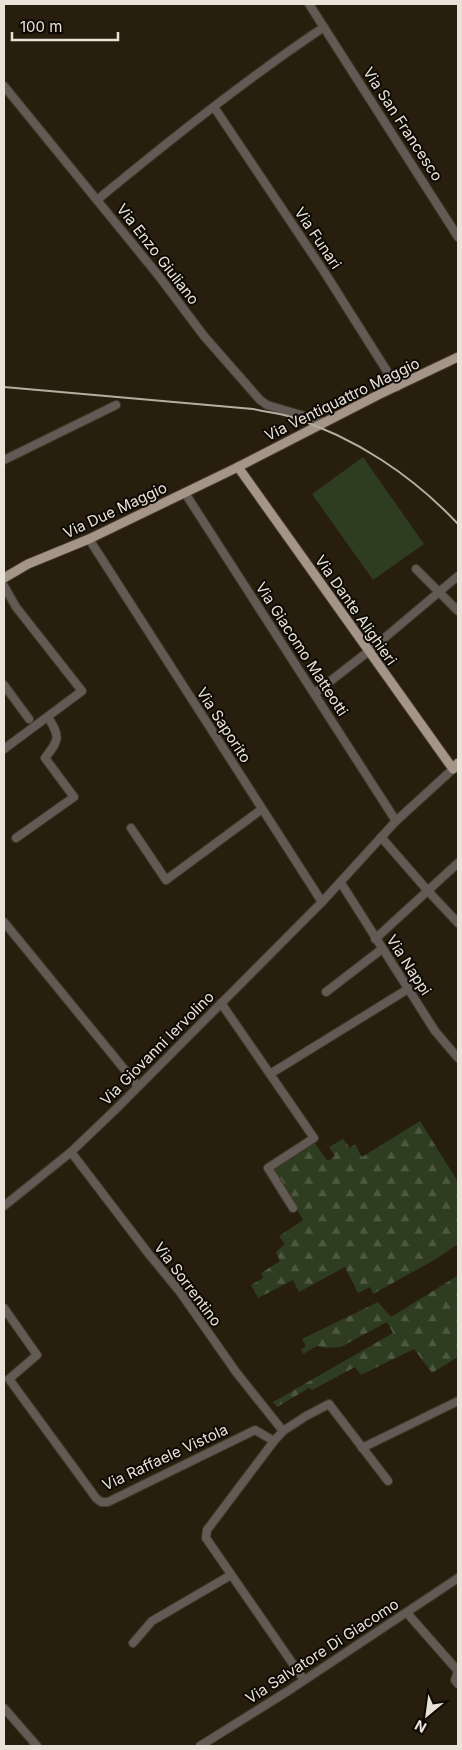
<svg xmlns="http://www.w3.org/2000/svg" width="462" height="1750" viewBox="0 0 462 1750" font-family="Inter,sans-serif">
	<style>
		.forest { fill: url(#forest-firs) }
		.pitch { fill: #2e3c20 }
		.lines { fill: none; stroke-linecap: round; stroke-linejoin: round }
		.minor-casing { stroke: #423929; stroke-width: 10 }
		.major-casing { stroke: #423929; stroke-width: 11 }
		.minor { stroke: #625a54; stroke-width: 8 }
		.major { stroke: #a59588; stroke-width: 9 }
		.rail { stroke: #b5aea2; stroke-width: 2 }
		.labels { text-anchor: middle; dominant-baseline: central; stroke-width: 4; stroke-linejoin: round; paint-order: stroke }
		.street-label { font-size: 15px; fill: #e9e2d8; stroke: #0d0904 }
	</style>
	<defs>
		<pattern id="forest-firs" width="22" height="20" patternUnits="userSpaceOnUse" patternTransform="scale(1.25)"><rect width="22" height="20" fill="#2e3c20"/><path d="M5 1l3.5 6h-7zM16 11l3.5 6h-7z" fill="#4c5840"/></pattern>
	</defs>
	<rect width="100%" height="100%" fill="#271e0d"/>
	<!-- forest -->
	<g class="forest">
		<path d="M420,1121L458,1182V1244L436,1259L373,1294L370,1287L358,1293L345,1267L299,1292L293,1280L258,1298L251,1285L263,1278L261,1273L280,1261L276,1252L285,1244L279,1236L303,1220L273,1168L313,1141L328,1161L335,1156L329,1147L343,1139L350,1148L355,1144L362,1157Z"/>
		<path d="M457,1276L458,1357L432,1373L414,1349L361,1375L355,1367L312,1390L309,1388L277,1407L273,1402L393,1333L387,1322L341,1347L327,1348L317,1346L303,1354L301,1350L306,1346L302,1339L378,1302L391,1317Z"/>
	</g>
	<!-- pitch -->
	<path class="pitch" d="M363,457L424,544L373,580L312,494Z"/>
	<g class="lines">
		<defs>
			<g id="minor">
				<path d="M309,4L458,237"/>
				<path d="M4,86L158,275L204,336L260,400L267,405L325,422"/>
				<path d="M214,107L325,273L397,387"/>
				<path d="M97,200C170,140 245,80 324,27"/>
				<path d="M4,460L116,405"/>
				<path d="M185,493L396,821"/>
				<path d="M89,539L322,902"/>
				<path d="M416,569L458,611"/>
				<path d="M4,586L16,607L82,691L4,749"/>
				<path d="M4,685L29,719"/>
				<path d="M315,693L369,651L458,576"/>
				<path d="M131,828L166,880L262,809"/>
				<path d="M381,837L428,891L458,923"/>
				<path d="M16,838L74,797L45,758C60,739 60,737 48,717"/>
				<path d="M341,883L435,1031L458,1058"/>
				<path d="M4,922L138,1086"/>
				<path d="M375,939L458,863"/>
				<path d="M326,992L382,949"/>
				<path d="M221,1003L314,1138L268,1168L293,1208"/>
				<path d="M270,1074L408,989"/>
				<path d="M71,1152L148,1253L180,1292L236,1372L283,1431L274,1441L207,1530L206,1538L304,1680"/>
				<path d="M4,1206L71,1152L116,1109L322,902L396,821L453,769"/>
				<path d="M4,1308L37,1355L9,1379L96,1498L101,1502H108L255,1430L274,1441"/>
				<path d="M283,1431L306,1416L329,1404L388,1481"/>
				<path d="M362,1448L458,1401"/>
				<path d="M407,1613L458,1671"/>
				<path d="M133,1643L152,1621L231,1575"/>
				<path d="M458,1671L455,1680L458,1684"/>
				<path d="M4,1708L37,1746"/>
				<path d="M200,1746L288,1691L458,1578"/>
			</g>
			<g id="major">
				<path d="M238,467L453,769L458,763"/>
				<path d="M4,578L28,564L89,539L238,467L378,395L458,357"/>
			</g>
		</defs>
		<!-- minor casing -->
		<use href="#minor" class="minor-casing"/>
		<!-- major casing -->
		<use href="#major" class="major-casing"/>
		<!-- minor -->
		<use href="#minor" class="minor"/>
		<!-- major -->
		<use href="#major" class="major"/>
		<!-- rail -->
		<path class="rail" d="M4,387L253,409C265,412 279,413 291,417C355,437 413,476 458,524"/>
	</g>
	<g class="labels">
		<!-- street labels -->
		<g class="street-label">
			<text transform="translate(403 124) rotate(57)">Via San Francesco</text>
			<text transform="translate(318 238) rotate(56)">Via Funari</text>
			<text transform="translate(158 254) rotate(52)">Via Enzo Giuliano</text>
			<text transform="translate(342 399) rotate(-26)">Via Ventiquattro Maggio</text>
			<text transform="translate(115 510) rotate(-25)">Via Due Maggio</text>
			<text transform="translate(356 610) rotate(55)">Via Dante Alighieri</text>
			<text transform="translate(302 649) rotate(57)">Via Giacomo Matteotti</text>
			<text transform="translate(224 725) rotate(57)">Via Saporito</text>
			<text transform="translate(409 965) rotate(57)">Via Nappi</text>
			<text transform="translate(157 1048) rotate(-45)">Via Giovanni Iervolino</text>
			<text transform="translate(188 1284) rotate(53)">Via Sorrentino</text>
			<text transform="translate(165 1457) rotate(-25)">Via Raffaele Vistola</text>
			<text transform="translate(322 1651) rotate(-33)">Via Salvatore Di Giacomo</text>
		</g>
	</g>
	<!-- border -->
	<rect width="462" height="1750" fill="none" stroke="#e9e2d8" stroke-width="10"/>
	<!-- north arrow -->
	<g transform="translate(427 1715) rotate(209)" stroke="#0d0904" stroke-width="4" paint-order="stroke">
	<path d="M0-4L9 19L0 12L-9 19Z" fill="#e9e2d8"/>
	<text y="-8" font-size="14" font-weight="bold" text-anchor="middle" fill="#e9e2d8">N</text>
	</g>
	<!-- scale -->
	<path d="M12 32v8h106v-8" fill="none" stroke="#e9e2d8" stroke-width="2.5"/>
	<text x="20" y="32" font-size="15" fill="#e9e2d8" stroke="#0d0904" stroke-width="4" paint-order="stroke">100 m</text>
</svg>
